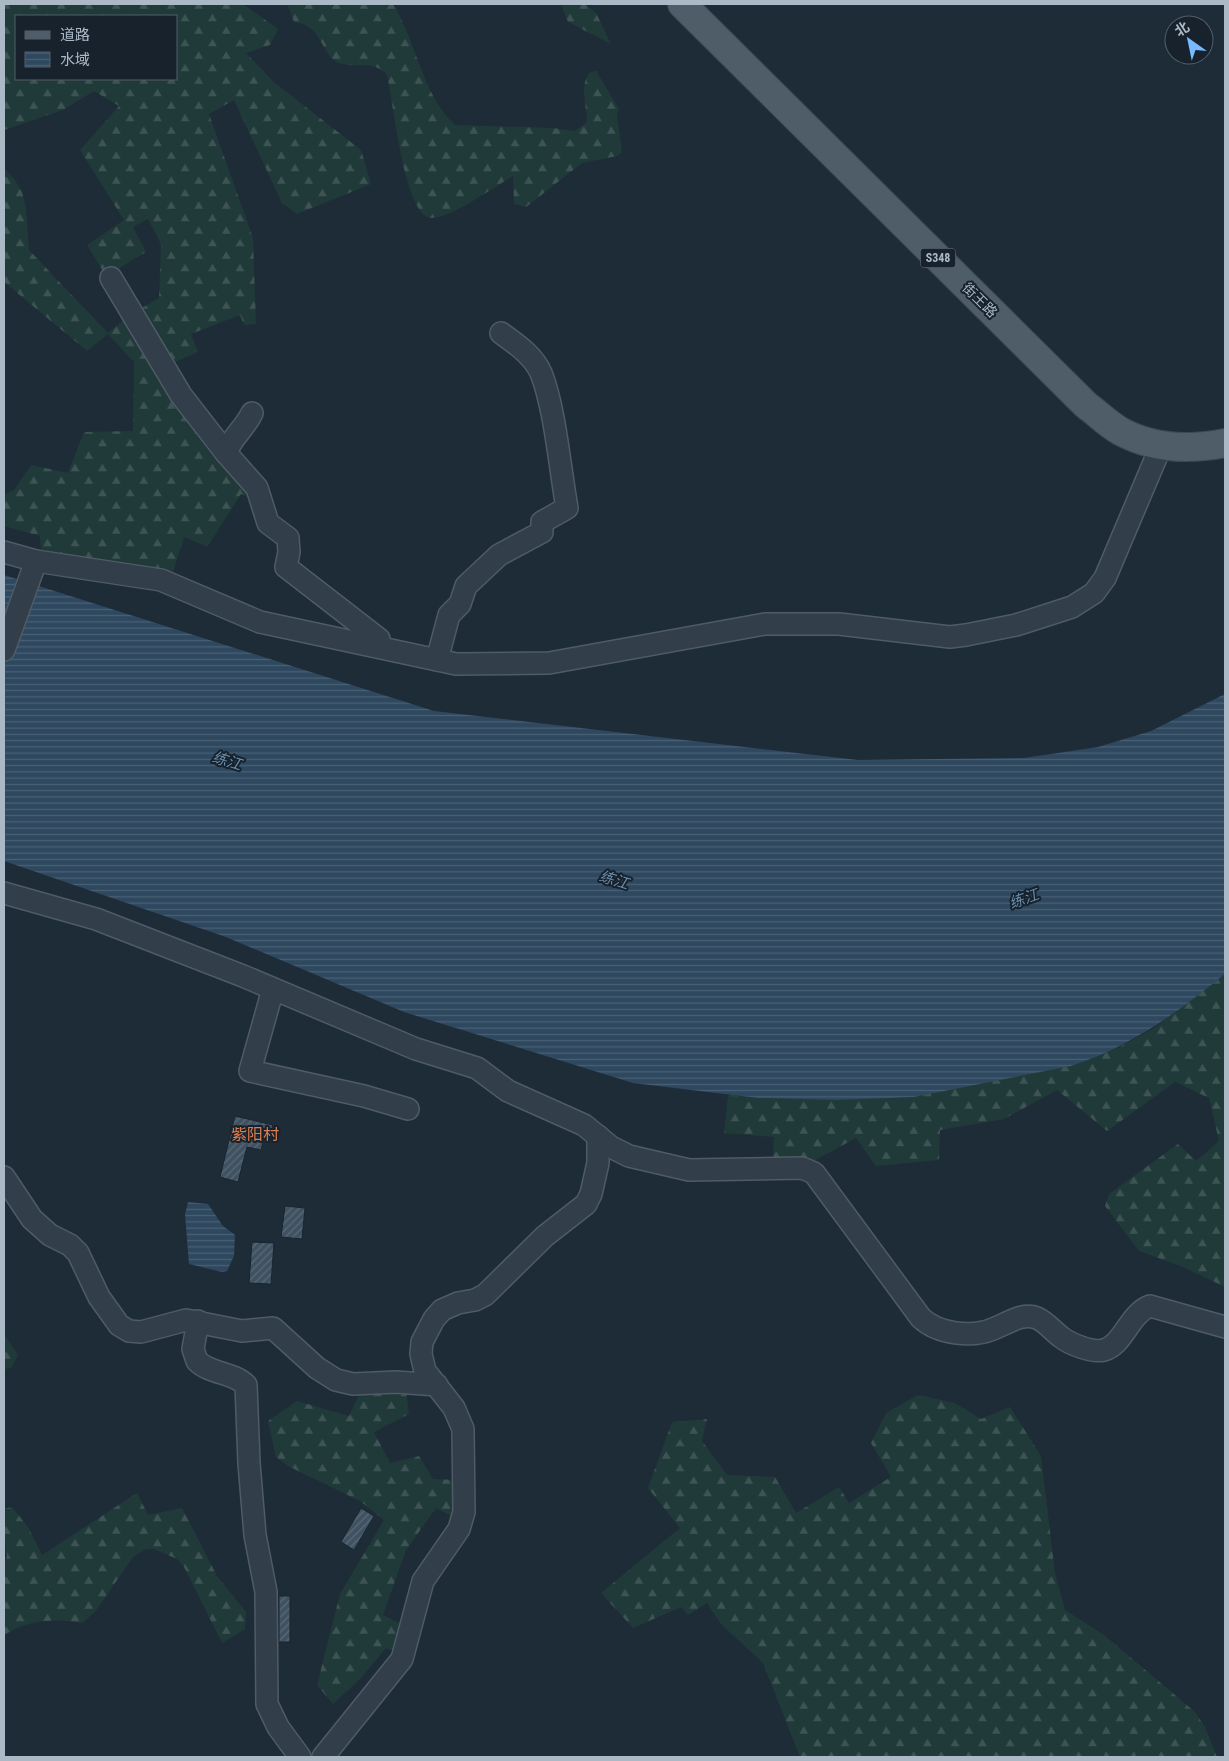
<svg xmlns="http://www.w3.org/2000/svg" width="1229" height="1761" viewBox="0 0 1229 1761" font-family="'Roboto Condensed','Noto Sans SC',sans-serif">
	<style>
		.forest { fill: url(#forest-firs); fill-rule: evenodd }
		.water { fill: url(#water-rules) }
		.building { fill: url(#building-hatch); stroke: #19252f }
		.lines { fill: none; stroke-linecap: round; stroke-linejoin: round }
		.minor-casing { stroke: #4f5b67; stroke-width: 24 }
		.major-casing { stroke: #3b4752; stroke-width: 30 }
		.minor { stroke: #323e49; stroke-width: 21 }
		.major { stroke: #4f5d69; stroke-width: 28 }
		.labels { text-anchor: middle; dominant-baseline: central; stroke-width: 4; stroke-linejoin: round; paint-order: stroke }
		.shield { fill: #17222d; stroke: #7f8b98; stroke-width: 1 }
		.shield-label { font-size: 12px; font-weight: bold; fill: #abb8c6 }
		.street-label { font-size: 14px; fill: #abb8c6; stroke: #17222d }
		.water-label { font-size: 15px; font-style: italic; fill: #698dac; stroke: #17222d }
		.quarter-label { font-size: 16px; fill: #db7e51; stroke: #17222d }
	</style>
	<defs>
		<pattern id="forest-firs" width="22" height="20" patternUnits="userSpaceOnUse" patternTransform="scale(1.25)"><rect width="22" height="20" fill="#203939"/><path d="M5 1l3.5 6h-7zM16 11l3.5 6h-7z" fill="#3e5454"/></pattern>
		<pattern id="water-rules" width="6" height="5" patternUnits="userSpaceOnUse" patternTransform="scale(1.25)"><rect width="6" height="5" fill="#2e485f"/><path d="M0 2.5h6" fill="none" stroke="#4a6074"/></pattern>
		<pattern id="building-hatch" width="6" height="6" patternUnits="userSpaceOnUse" patternTransform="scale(1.25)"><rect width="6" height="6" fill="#405261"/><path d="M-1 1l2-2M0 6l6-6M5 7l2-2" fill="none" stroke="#596976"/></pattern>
	</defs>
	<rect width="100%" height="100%" fill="#1e2c38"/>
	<!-- forest -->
	<g class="forest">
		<path d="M4,4H243L278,29L270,45L246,53L275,83L361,150L371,184L297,214L282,203L234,100L209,114L253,238L256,324L244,325L240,315L191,334L198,352L166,366L135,312L159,298L161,244L148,219L133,227L146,252L106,276L87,245L124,220L80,150L119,106L94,91L63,110L4,130ZM16,16H176V79H16Z"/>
		<path d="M287,4H393C417,42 421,93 455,125L553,128L575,131L587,122C587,105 579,88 589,73L596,71L619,109L617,116L622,152L617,156L582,163L526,207L514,204L513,176C494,187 453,217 432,218C404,219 393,98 387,75C374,59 356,69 339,63C324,57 322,35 309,27C304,24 299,23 294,22Z"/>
		<path d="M561,4H585L596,13L611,44L568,22Z"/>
		<path d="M4,168L15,180L22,192L26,207L29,250L108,333L130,315L251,498L241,494L207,547L184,537L173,572L41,551L40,536L4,526V495L14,490L31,465L68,473L84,432L133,431L134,362L108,334L87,351L4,282Z"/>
		<path d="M1225,974V1287L1183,1267L1139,1251L1105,1206L1109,1194L1178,1144L1196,1161L1219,1141L1209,1098L1175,1082L1107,1131L1057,1090L1004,1119L940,1130L939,1160L876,1166L856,1138L810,1163L773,1158L774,1137L724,1133L728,1095L758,1098L1071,1066L1121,1046L1154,1028Z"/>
		<path d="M4,1334L18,1355L11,1368L4,1369Z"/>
		<path d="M406,1390L409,1414L374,1432L390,1463L419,1456L433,1479L460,1480L459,1520L436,1508L406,1550L383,1615L403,1625L397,1652L386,1648L360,1679L333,1704L317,1685L340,1594L384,1520L360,1501L288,1466L276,1457L268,1421L297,1401L349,1416L360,1392Z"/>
		<path d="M918,1395L955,1403L981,1419L1010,1407L1041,1456L1055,1573L1065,1610L1104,1635L1195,1712L1205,1727L1217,1757H800L763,1663L721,1624L707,1603L688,1615L681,1607L633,1628L601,1593L680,1528L648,1488L672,1422L707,1419L702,1441L727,1475L775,1477L796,1513L839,1487L849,1503L891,1477L871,1443L886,1413Z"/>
		<path d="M137,1493L148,1515L182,1508L217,1576L246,1612L245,1629L222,1643L183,1565L177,1559L154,1549H146L133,1557L95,1612L82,1623C54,1618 29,1620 4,1635V1568L7,1555L4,1539V1509L12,1507L28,1527L42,1555Z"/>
	</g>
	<!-- water -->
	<g class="water">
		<path d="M4,575L434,711L858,760L1024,758L1098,747L1151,731L1225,694V974C1177,1013 1130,1047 1071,1066L914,1097L838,1100L758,1098L633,1083L404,1012L226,937L4,861Z"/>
		<path d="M188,1202L208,1204L223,1226L235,1235L234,1256L227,1271L222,1272L189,1264L185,1214Z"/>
	</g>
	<!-- building -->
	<g class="building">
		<path d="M235,1116L273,1125L269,1140L264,1139L261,1150L247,1147L238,1182L220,1177Z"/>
		<path d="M285,1206L305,1208L302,1239L281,1237Z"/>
		<path d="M252,1242L274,1243L271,1284L249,1283Z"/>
		<path d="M361,1508L374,1516L354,1550L341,1542Z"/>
		<rect x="279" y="1596" width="11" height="46"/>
	</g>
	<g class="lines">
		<defs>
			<g id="minor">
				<path d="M111,278L181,395L226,453"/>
				<path d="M252,413C245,428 231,438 226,453L257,488L268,523L288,538L289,552L286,567L379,639L380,647"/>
				<path d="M4,552L36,561L161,580L260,622L456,664L549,663L765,624H839L950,637L966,635L1016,625L1072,607L1094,593L1105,578L1161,446"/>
				<path d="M4,650L36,561"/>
				<path d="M437,660L449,615L460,604L466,586L499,555L542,532V522L567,508C560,469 555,408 541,373C533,355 516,344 501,333"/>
				<path d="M4,893L96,919L243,976L416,1049L477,1068L508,1091L584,1125L611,1147L629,1156L689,1170L802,1168L814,1173L921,1318C938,1334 972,1338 993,1329C1007,1324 1022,1312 1037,1318C1046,1322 1053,1331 1061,1337C1070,1344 1092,1353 1104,1350C1124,1344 1129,1314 1150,1306L1225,1327"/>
				<path d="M273,989L250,1071L364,1096L408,1109"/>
				<path d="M4,1177L32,1219L50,1235L70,1245L78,1253L99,1297L119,1325L129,1331L141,1332L186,1320L242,1331L273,1328L317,1368L336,1380L353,1384L396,1382L437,1385"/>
				<path d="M198,1321L193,1349L197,1361C210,1374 233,1372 246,1385L249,1463L255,1535L266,1592L267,1704L278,1727L300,1757"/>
				<path d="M323,1757L402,1659L423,1581L459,1529L464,1512L463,1429L454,1408L425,1371L421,1354L422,1342L434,1319L442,1310L458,1303L475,1300L485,1295L545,1236L586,1204L591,1194L598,1163V1136"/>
			</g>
			<path id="major" d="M682,4L1086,405C1097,413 1108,424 1120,431C1153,449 1190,450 1225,443"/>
		</defs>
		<!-- minor casing -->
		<use href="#minor" class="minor-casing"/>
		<!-- major casing -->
		<use href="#major" class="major-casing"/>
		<!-- minor -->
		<use href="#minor" class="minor"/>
		<!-- major -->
		<use href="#major" class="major"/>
	</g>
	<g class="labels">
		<!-- shield labels -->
		<rect class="shield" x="920.5" y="248.5" width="35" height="19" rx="4"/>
		<g class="shield-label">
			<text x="938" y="258">S348</text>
		</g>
		<!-- street labels -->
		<g class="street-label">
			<text transform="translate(980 300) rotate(45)">街王路</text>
		</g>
		<!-- water labels -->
		<g class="water-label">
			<text transform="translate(227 761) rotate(17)">练江</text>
			<text transform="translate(614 880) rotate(17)">练江</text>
			<text transform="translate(1024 899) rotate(-20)">练江</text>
		</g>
		<!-- quarter labels -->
		<g class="quarter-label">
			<text x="255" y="1134">紫阳村</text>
		</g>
	</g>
	<!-- border -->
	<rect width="1229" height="1761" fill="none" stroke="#abb8c6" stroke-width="10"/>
	<!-- legend -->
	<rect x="15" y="15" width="162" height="65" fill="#17222d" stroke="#525e6a"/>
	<rect x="25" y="31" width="25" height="8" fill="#4f5d69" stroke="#525e6a"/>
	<text x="60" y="40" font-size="15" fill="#abb8c6">道路</text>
	<rect x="25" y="52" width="25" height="15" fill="url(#water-rules)" stroke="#525e6a"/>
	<text x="60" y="65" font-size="15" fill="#abb8c6">水域</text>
	<!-- north arrow -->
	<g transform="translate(1189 40) rotate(327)"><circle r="24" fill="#17222d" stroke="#525e6a"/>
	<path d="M0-4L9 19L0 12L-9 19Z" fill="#77baff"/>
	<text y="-8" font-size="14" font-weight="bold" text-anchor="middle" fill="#abb8c6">北</text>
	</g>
</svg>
